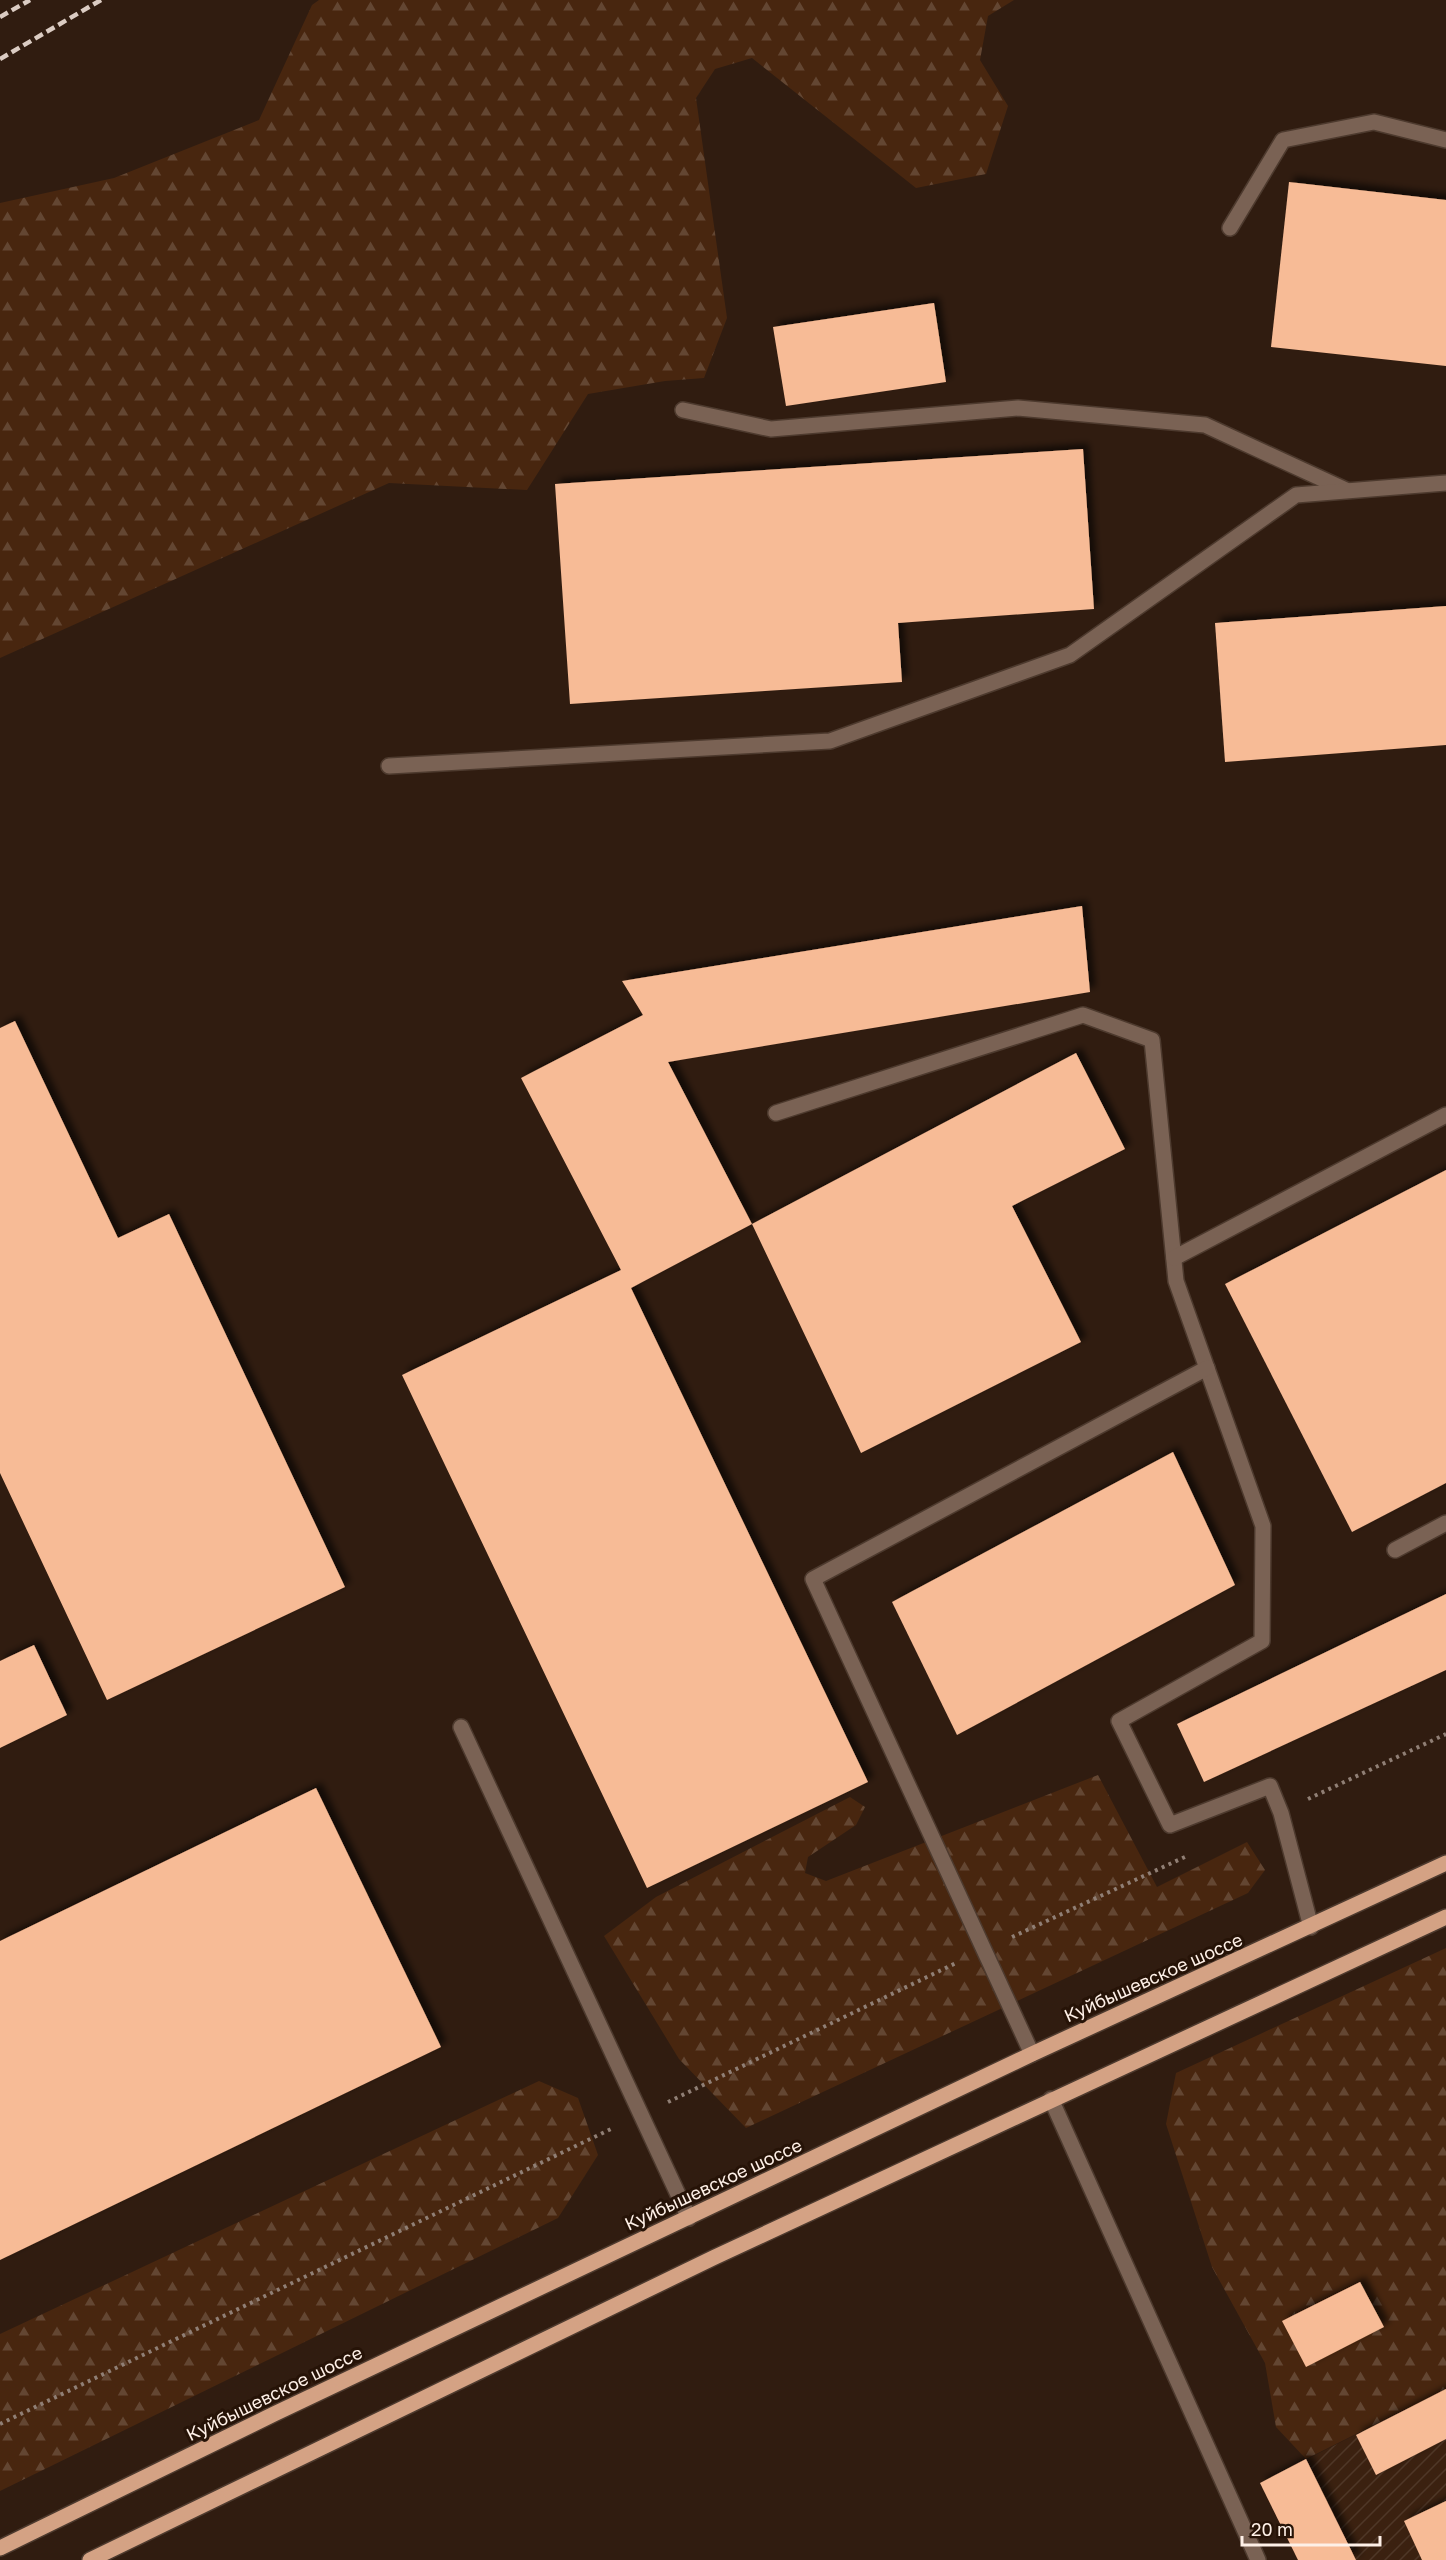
<svg xmlns="http://www.w3.org/2000/svg" width="1446" height="2560" viewBox="0 0 1446 2560" font-family="'Golos Text',sans-serif">
	<style>
		.industrial { fill: url(#industrial-furrows) }
		.forest { fill: url(#forest-firs) }
		.building { fill: #f7bb96; filter: url(#shadow) }
		.lines { fill: none; stroke-linecap: round; stroke-linejoin: round }
		.minor-casing { stroke: #4d3a2e; stroke-width: 18 }
		.major-casing { stroke: #4d3a2e; stroke-width: 18 }
		.path { stroke: #907f75; stroke-width: 4; stroke-dasharray: 3 4.5; stroke-linecap: butt }
		.minor { stroke: #7a6254; stroke-width: 15 }
		.major { stroke: #d4a284; stroke-width: 15 }
		.rail { stroke: #dbccc3; stroke-width: 4.5; stroke-dasharray: 9 4.5; stroke-linecap: butt }
		.labels { text-anchor: middle; dominant-baseline: central; stroke-width: 6; stroke-linejoin: round; paint-order: stroke }
		.street-label { font-size: 18px; fill: #fef0e7; stroke: #261307 }
	</style>
	<defs>
		<pattern id="industrial-furrows" width="10" height="10" patternUnits="userSpaceOnUse" patternTransform="scale(1.5)"><rect width="10" height="10" fill="#3b2110"/><path d="M-1 1l2-2M0 10L10 0M9 11l2-2" fill="none" stroke="#4f3727"/></pattern>
		<pattern id="forest-firs" width="22" height="20" patternUnits="userSpaceOnUse" patternTransform="scale(1.5)"><rect width="22" height="20" fill="#48260f"/><path d="M5 1l3.5 6h-7zM16 11l3.5 6h-7z" fill="#634632"/></pattern>
		<filter id="shadow"><feDropShadow dx="5.5" dy="-5.5" stdDeviation="3" flood-color="#0009"/></filter>
	</defs>
	<rect width="100%" height="100%" fill="#301c10"/>
	<!-- industrial -->
	<path class="industrial" d="M1446,2389V2560H1298L1260,2483Z"/>
	<!-- forest -->
	<g class="forest">
		<path d="M319,0H1014L988,16L980,60L1008,106L986,174L916,188L752,58L715,69L696,98L727,318L704,378L665,381L588,394L527,490L389,483L0,658V203L114,178L259,120L312,5Z"/>
		<path d="M1098,1775L1157,1887L1247,1842L1265,1870L1248,1893L746,2128L679,2059L604,1936L656,1897L850,1797L865,1807L856,1825L808,1857L805,1873L826,1881Z"/>
		<path d="M1446,1948V2389L1306,2459L1276,2427L1265,2363L1212,2267L1166,2124L1176,2073Z"/>
		<path d="M539,2081L578,2098L598,2155L558,2218L0,2491V2334Z"/>
	</g>
	<!-- building -->
	<g class="building">
		<path d="M1289,182L1446,200V366L1271,347Z"/>
		<path d="M934,303L946,382L786,406L773,327Z"/>
		<path d="M1083,449L1094,609L898,623L902,682L570,704L555,484Z"/>
		<path d="M1446,606V745L1225,762L1215,623Z"/>
		<path d="M1082,906L1090,992L668,1062L752,1224L1076,1053L1125,1149L1012,1206L1081,1342L861,1453L752,1224L631,1288L868,1782L647,1888L402,1375L621,1270L521,1078L643,1015L622,981Z"/>
		<path d="M15,1021L118,1238L169,1214L345,1587L107,1700L0,1473V1028Z"/>
		<path d="M1446,1170V1483L1352,1532L1225,1284Z"/>
		<path d="M1173,1452L1235,1585L957,1735L892,1602Z"/>
		<path d="M1446,1594V1670L1204,1782L1177,1724Z"/>
		<path d="M34,1645L67,1715L0,1748V1661Z"/>
		<path d="M316,1788L441,2047L0,2260V1941Z"/>
		<path d="M1360,2282L1384,2327L1306,2367L1282,2321Z"/>
		<path d="M1446,2389V2439L1376,2475L1356,2435Z"/>
		<path d="M1306,2459L1356,2560H1298L1260,2483Z"/>
		<path d="M1446,2501V2560H1422L1404,2521Z"/>
	</g>
	<g class="lines">
		<defs>
			<g id="minor">
				<path d="M1230,228L1283,140L1374,122L1446,140"/>
				<path d="M683,410L771,429L1018,408L1205,425L1346,490"/>
				<path d="M389,766L830,741L1070,655L1296,495L1446,483"/>
				<path d="M776,1113L1083,1015L1152,1040L1176,1281L1263,1526L1262,1641L1119,1721L1170,1825L1270,1786L1281,1813L1311,1927"/>
				<path d="M1174,1258L1446,1115"/>
				<path d="M1395,1550L1446,1523"/>
				<path d="M461,1727L689,2218"/>
				<path d="M1032,2054L813,1579L1207,1368"/>
				<path d="M1051,2099L1258,2560"/>
			</g>
			<g id="major">
				<path d="M0,2548L274,2414L1032,2054L1446,1863"/>
				<path d="M90,2560L715,2257L1446,1917"/>
			</g>
		</defs>
		<!-- minor casing -->
		<use href="#minor" class="minor-casing"/>
		<!-- major casing -->
		<use href="#major" class="major-casing"/>
		<!-- path -->
		<g class="path">
			<path d="M1308,1799L1446,1734"/>
			<path d="M1012,1937L1187,1856"/>
			<path d="M668,2102L956,1963"/>
			<path d="M0,2424L613,2128"/>
		</g>
		<!-- minor -->
		<use href="#minor" class="minor"/>
		<!-- major -->
		<use href="#major" class="major"/>
		<!-- rail -->
		<g class="rail">
			<path d="M0,17L30,0"/>
			<path d="M0,59L101,0"/>
		</g>
	</g>
	<g class="labels">
		<!-- street labels -->
		<g class="street-label">
			<text transform="translate(1153 1977) rotate(-24)">Куйбышевское шоссе</text>
			<text transform="translate(713 2184) rotate(-25)">Куйбышевское шоссе</text>
			<text transform="translate(274 2393) rotate(-26)">Куйбышевское шоссе</text>
		</g>
	</g>
	<!-- scale -->
	<path d="M1242 2536v9h138v-9" fill="none" stroke="#fef0e7" stroke-width="3"/>
	<text x="1251" y="2536" font-size="18" fill="#fef0e7" stroke="#261307" stroke-width="4.5" paint-order="stroke">20 m</text>
</svg>
